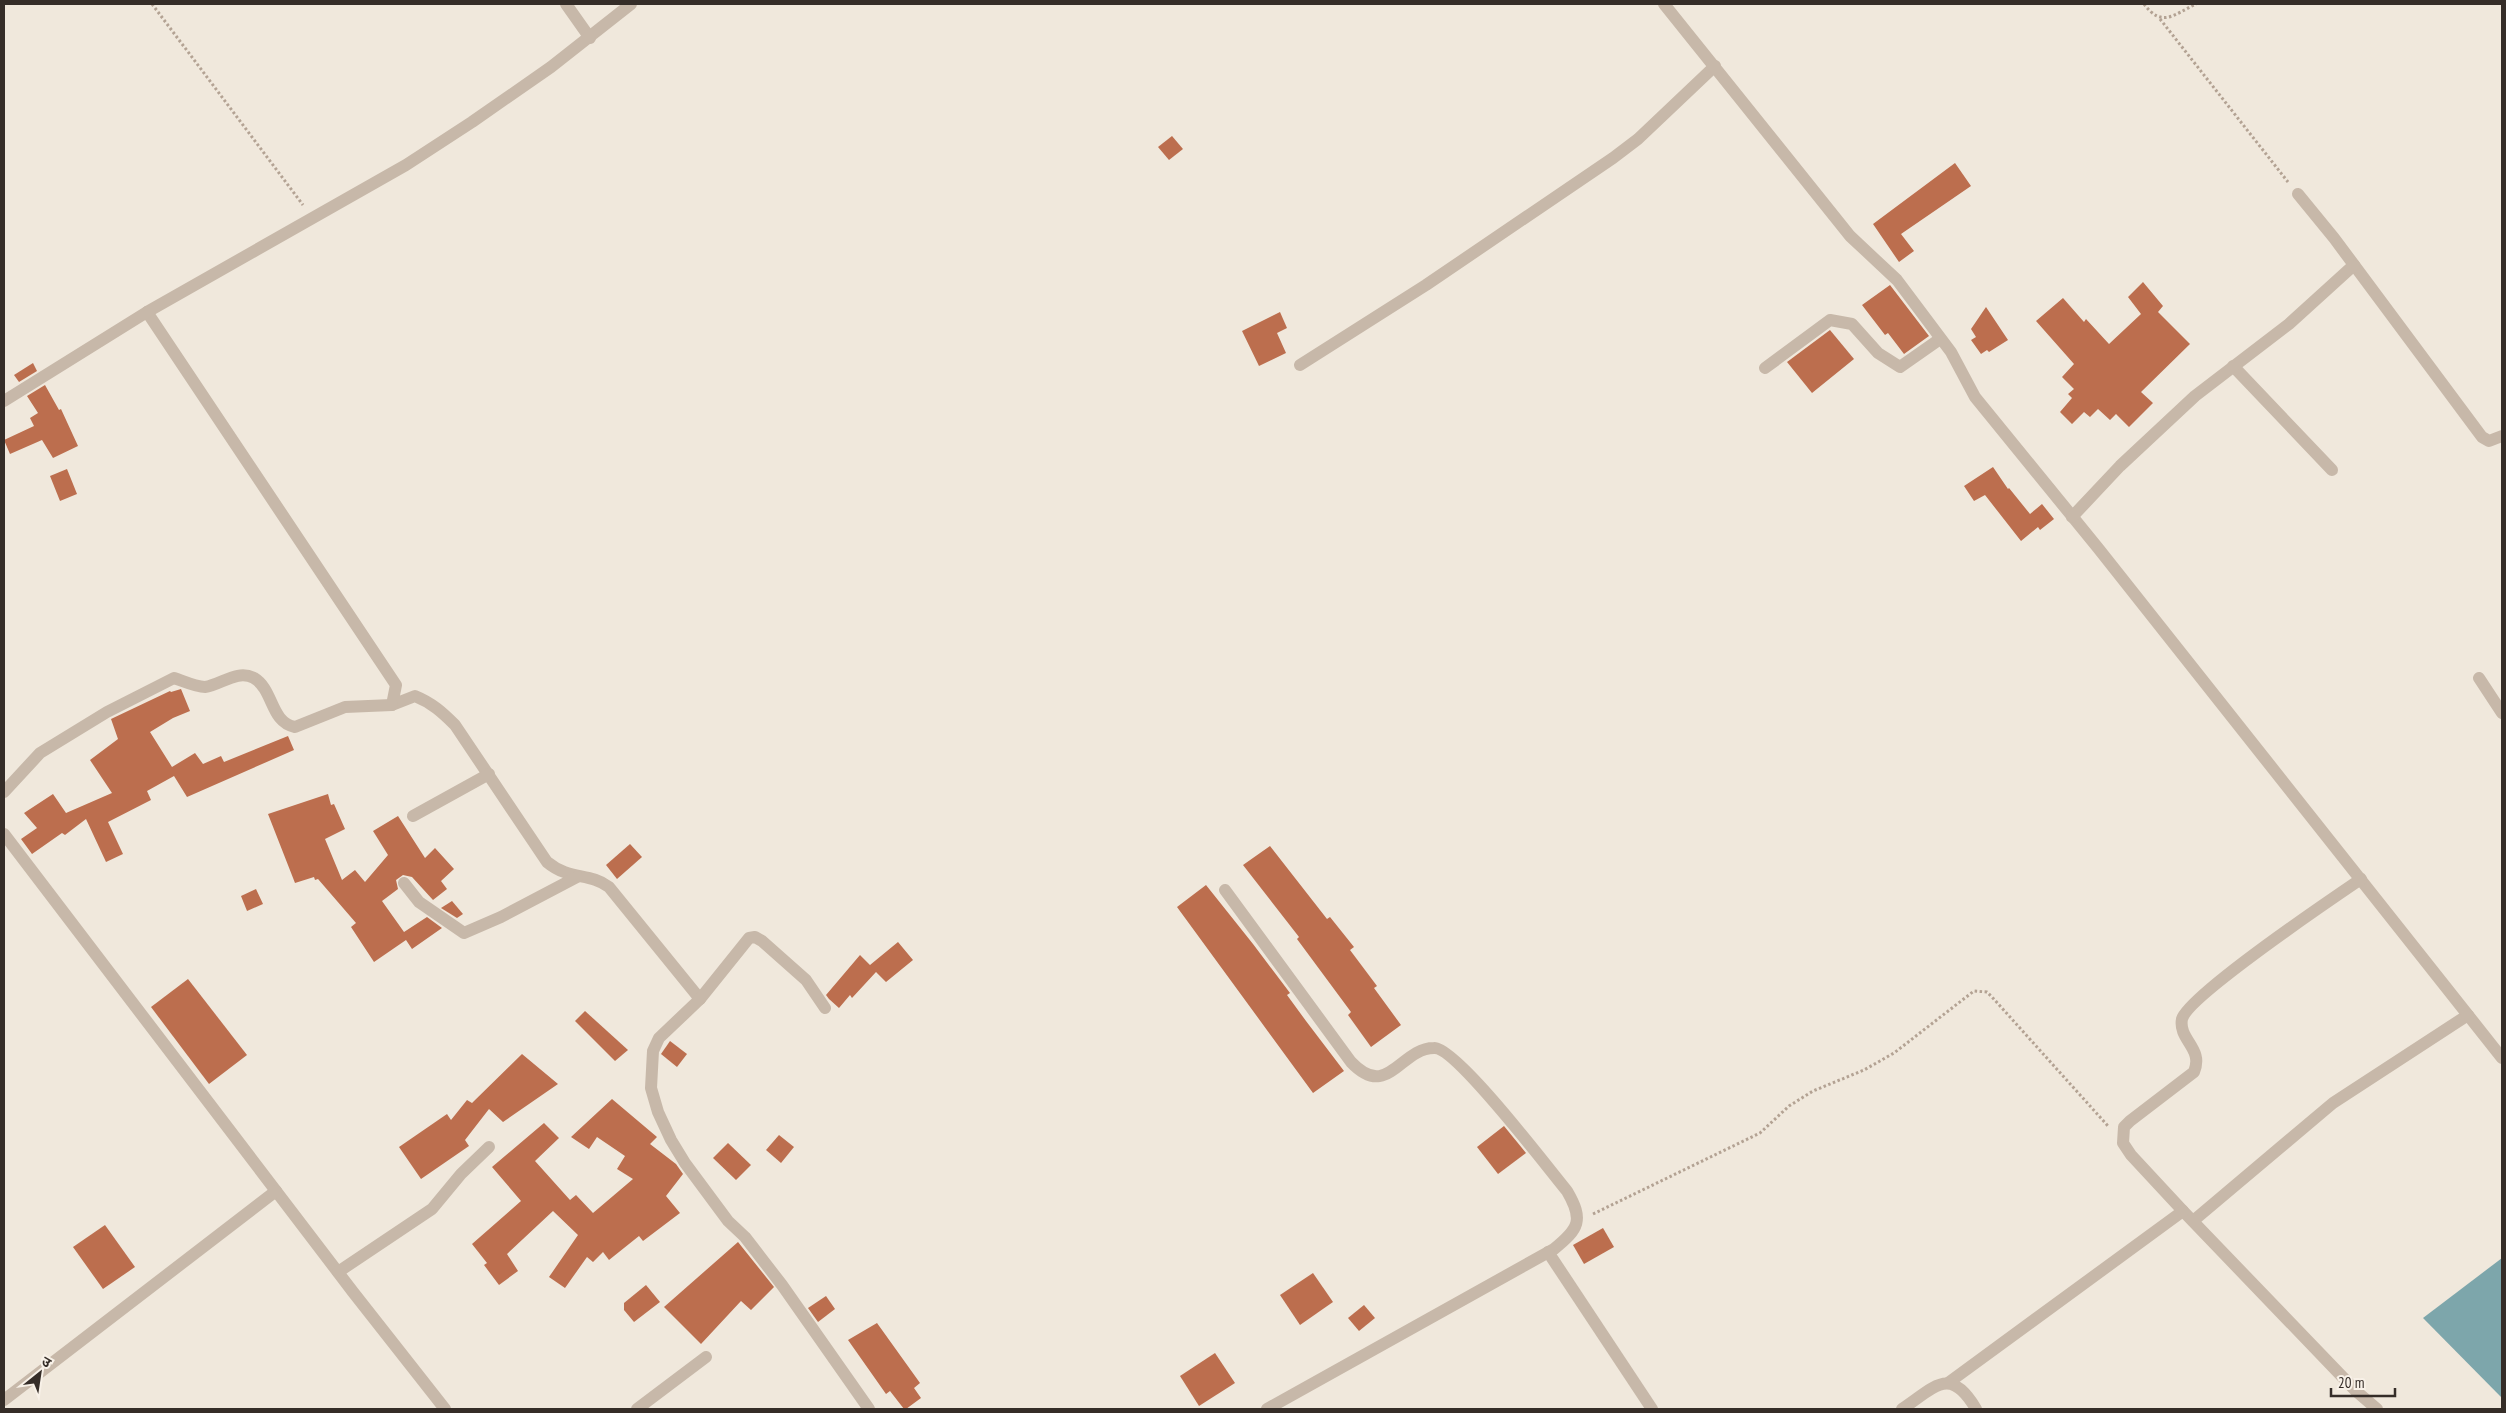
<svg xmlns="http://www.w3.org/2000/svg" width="2506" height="1413" viewBox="0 0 2506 1413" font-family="'PT Sans Narrow','Noto Sans Devanagari',sans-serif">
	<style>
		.water { fill: #7da6ab }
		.building { fill: #bc6e4e }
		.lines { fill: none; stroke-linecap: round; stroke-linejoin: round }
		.path { stroke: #b3a293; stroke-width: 3; stroke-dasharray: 2.5 2.5; stroke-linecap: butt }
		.lane { stroke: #c7b8a9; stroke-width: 12 }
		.street { stroke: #c7b8a9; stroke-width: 12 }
	</style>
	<rect width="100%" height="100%" fill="#f0e8dc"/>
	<!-- water -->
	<path class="water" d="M2502,1258V1398L2423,1318Z"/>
	<!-- building -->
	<g class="building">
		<path d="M1172,136L1183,149L1169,160L1158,147Z"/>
		<path d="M1955,163L1971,186L1901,234L1914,251L1899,262L1873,224Z"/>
		<path d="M2143,282L2163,306L2158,312L2190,344L2141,392L2153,403L2129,427L2116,414L2110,420L2098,409L2090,417L2084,412L2072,424L2060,412L2072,398L2068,394L2074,389L2062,377L2074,364L2036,321L2063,298L2084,322L2086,319L2109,344L2141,314L2128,297Z"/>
		<path d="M1890,285L1929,336L1904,354L1888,333L1885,335L1862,305Z"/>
		<path d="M1986,307L2008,340L1989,352L1987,350L1981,354L1971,340L1976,337L1971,329Z"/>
		<path d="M1280,312L1287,328L1277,333L1286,353L1259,366L1242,331Z"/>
		<path d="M1830,330L1854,359L1812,393L1787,362Z"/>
		<path d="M33,363L37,371L19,382L14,375Z"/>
		<path d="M45,385L59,410L61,409L78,446L53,458L42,440L10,454L4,440L34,426L30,418L38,413L27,396Z"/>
		<path d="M1993,467L2008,489L2009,488L2030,514L2042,504L2054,519L2040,530L2038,527L2021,541L1985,495L1974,501L1964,486Z"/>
		<path d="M67,469L77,494L60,501L50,476Z"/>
		<path d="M181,689L190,711L173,718L150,732L172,767L195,753L203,764L221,756L224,762L288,736L294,750L187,797L174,776L147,791L151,800L108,822L123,854L106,862L86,819L65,835L62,833L32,854L21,839L37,828L24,813L53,794L66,813L112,793L90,760L118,739L111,719L170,691L171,692Z"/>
		<path d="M328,794L331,805L334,804L345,829L325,839L342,880L355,870L365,882L388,855L373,831L398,816L425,858L435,848L454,869L441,881L447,889L433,900L412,877L403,875L396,880L398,889L382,901L404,932L427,917L442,928L412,949L406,940L374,962L351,927L356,923L318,879L315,880L314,877L295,883L268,814Z"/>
		<path d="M630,844L642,857L617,879L606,865Z"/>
		<path d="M1270,846L1327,919L1330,917L1354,947L1350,950L1377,986L1374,988L1401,1025L1371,1047L1348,1015L1351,1012L1297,939L1299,937L1243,865Z"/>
		<path d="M1206,885L1253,944L1290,993L1287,995L1306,1021L1344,1071L1313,1093L1177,907Z"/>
		<path d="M256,889L263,904L247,911L241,896Z"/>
		<path d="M452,901L463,914L457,918L441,908Z"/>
		<path d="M898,942L913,960L886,982L876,972L852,998L850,995L839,1008L829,999L826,995L860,955L870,965Z"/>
		<path d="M188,979L247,1055L209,1084L151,1007Z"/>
		<path d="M585,1011L628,1050L615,1061L575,1021Z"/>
		<path d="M670,1041L687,1054L677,1067L661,1054Z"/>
		<path d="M522,1054L558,1084L503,1122L489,1109L465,1140L469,1146L421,1179L399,1147L447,1114L451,1120L467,1100L472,1103Z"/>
		<path d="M612,1099L657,1137L650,1144L676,1164L683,1174L666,1196L680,1213L643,1241L639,1236L609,1260L603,1252L593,1262L587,1257L565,1288L549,1277L578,1235L553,1211L507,1254L518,1271L499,1285L484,1265L487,1263L472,1244L521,1201L492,1167L544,1123L559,1138L535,1161L570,1200L576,1195L593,1213L633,1179L617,1169L625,1156L597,1137L589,1149L571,1137Z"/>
		<path d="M1504,1126L1526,1153L1498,1174L1477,1147Z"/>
		<path d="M779,1135L794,1147L781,1163L766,1150Z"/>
		<path d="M728,1143L751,1165L736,1180L713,1158Z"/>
		<path d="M105,1225L135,1267L103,1289L73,1247Z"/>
		<path d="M1603,1228L1614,1247L1584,1264L1573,1245Z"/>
		<path d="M738,1242L774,1287L751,1310L741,1301L701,1344L664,1307Z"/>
		<path d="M1313,1273L1333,1302L1300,1325L1280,1295Z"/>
		<path d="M646,1285L660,1302L634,1322L624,1310V1303Z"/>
		<path d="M826,1296L835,1309L818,1322L808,1308Z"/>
		<path d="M1364,1305L1375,1318L1359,1331L1348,1318Z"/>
		<path d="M877,1323L920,1383L914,1388L921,1398L906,1409H904L890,1391L886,1394L848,1340Z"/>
		<path d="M1215,1353L1235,1383L1199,1406L1180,1376Z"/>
	</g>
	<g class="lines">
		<!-- path -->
		<g class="path">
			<path d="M152,4L303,205"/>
			<path d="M2144,4C2162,28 2173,15 2196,4"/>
			<path d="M2160,19L2288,182"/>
			<path d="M1593,1214L1760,1133L1789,1106L1813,1091L1864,1070L1894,1053L1974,991L1987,992L1992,997L2108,1126"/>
		</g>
		<!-- lane -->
		<g class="lane">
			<path d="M1300,365L1426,285L1613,158L1638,139L1715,66"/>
			<path d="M1765,368L1830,320L1852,324L1878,353L1900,367L1940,339"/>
			<path d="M2193,1221L2333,1103L2468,1015"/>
		</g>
		<!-- street -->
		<g class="street">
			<path d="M566,4L590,38"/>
			<path d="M1664,4L1850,236L1897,280L1951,352L1975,397L2098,548L2502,1058"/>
			<path d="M2298,194L2334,238L2482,437L2489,441L2502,436"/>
			<path d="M147,312L396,685L392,705L415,696C432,703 442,712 455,725L547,862C570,881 589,872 609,887L700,999"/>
			<path d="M2233,366L2332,470"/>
			<path d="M4,401L147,312L406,165L472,122L551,67L631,4"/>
			<path d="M2072,517L2120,466L2195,396L2289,324L2354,265"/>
			<path d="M2479,678L2502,713"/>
			<path d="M4,792L40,753L107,712L174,678C183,681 196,687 205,687C221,685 237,669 254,678C274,690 270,722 295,727L345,707L392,705"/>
			<path d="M413,816L489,774"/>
			<path d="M4,834L353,1292L445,1409"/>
			<path d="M2361,879C2333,898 2188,996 2182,1019C2178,1040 2204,1048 2194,1072L2130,1121L2124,1127L2123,1143L2131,1155L2183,1211L2356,1391L2377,1409"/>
			<path d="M404,883L419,902L464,933L501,917L577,877"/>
			<path d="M1225,890L1351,1062C1388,1101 1400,1048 1434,1048C1456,1047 1548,1168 1567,1191C1584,1220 1579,1229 1554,1249L1267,1409"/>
			<path d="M825,1008L806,980L762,941L755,937L749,938L700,999L659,1038L653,1051L651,1088L658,1112L671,1140L685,1163L728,1221L745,1237L782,1285L869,1409"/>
			<path d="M1548,1252L1652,1409"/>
			<path d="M338,1272L432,1209L461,1174L489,1147"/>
			<path d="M1948,1383L2183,1211"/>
			<path d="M4,1400L276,1191"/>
			<path d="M637,1409L706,1357"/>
			<path d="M1902,1409C1935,1387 1950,1365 1976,1409"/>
		</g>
	</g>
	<!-- border -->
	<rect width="2506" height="1413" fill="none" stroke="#352d28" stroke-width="10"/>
	<!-- north arrow -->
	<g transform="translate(40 1373) rotate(30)" stroke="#f8f1e8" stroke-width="4" paint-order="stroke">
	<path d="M0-4L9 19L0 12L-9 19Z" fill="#352d28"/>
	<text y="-8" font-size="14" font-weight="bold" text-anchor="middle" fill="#352d28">उ</text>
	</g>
	<!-- scale -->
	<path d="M2331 1388v8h64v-8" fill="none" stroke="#352d28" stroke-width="2.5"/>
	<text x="2338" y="1388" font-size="15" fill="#352d28" stroke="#f8f1e8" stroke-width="4" paint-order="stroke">20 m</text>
</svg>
